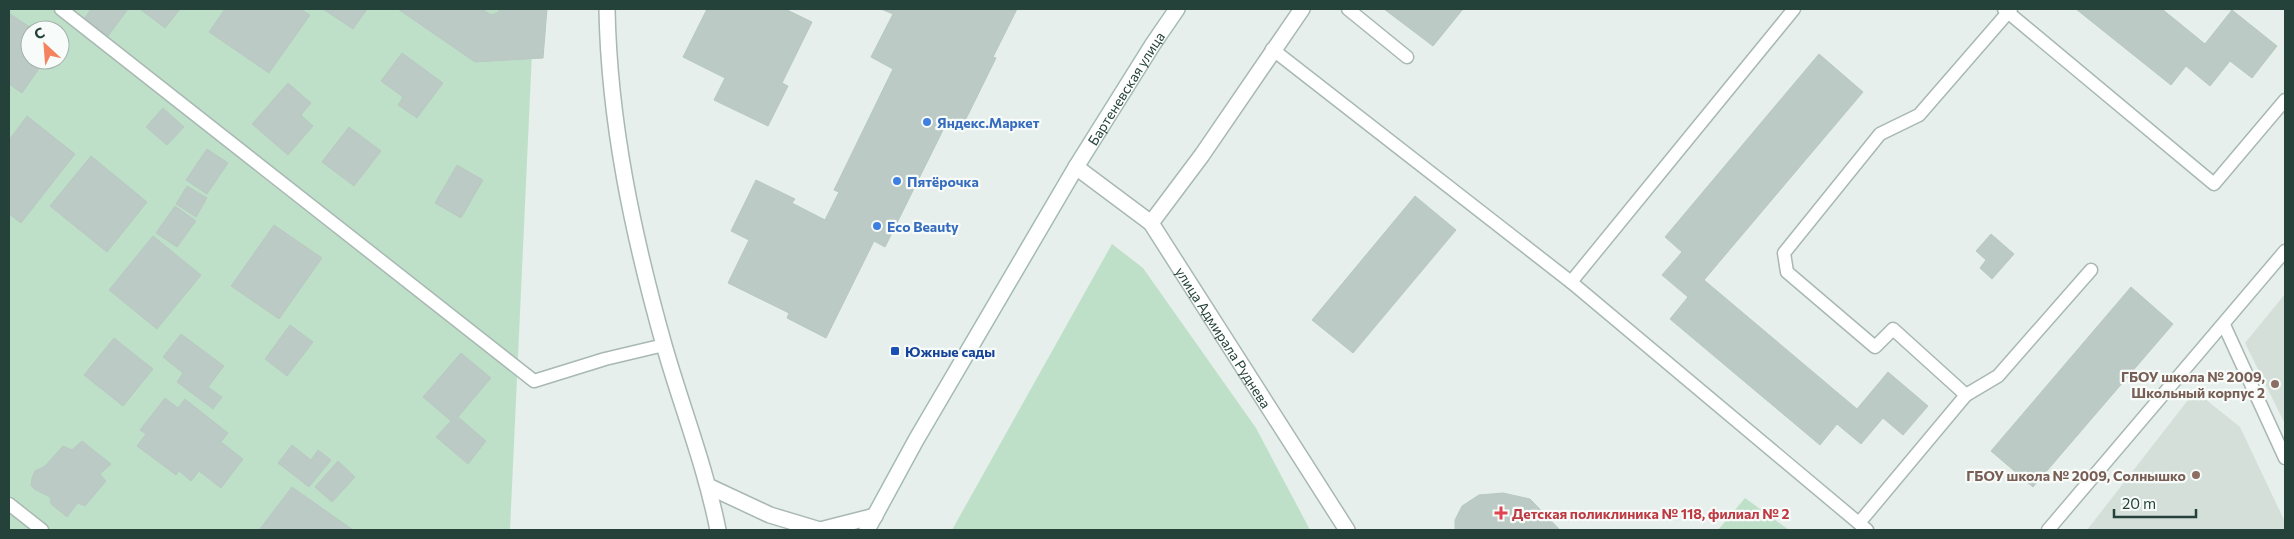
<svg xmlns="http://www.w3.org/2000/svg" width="2294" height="539" viewBox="0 0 2294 539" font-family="Commissioner,sans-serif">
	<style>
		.built { fill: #d4dfda }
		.green { fill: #bfe0c8; fill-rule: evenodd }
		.building { fill: #bbcac4; stroke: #b8c9c2 }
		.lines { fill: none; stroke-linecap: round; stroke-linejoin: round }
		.service-casing { stroke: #a8b8b2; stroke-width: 15 }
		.minor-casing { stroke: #a8b8b2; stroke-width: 18 }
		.secondary-casing { stroke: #a4bbb3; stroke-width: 18 }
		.service { stroke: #fff; stroke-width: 12 }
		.minor { stroke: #fff; stroke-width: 15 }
		.secondary { stroke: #fff; stroke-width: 15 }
		.shop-dot { fill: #3f7fe0; stroke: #f7fbf9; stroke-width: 2 }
		.transit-dot { fill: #1a4fb4; stroke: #f7fbf9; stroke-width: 2 }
		.education-dot { fill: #8d6e63; stroke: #f7fbf9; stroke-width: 2 }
		.health-dot { fill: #e0444e; stroke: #f7fbf9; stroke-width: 2 }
		.labels { text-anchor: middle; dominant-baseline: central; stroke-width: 4.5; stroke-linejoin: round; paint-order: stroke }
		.street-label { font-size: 14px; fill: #24423a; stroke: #f7fbf9 }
		.shop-label { font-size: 14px; font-weight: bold; fill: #366cbe; stroke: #f7fbf9; text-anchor: start }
		.transit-label { font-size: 14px; font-weight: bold; fill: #164399; stroke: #f7fbf9; text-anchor: start }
		.education-label { font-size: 14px; font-weight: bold; fill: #785e54; stroke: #f7fbf9; text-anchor: end }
		.health-label { font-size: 14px; font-weight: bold; fill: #be3a42; stroke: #f7fbf9; text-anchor: start }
	</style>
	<rect width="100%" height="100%" fill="#e6efeb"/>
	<!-- built -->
	<g class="built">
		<path d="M2285,294V424L2245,343Z"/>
		<path d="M2195,391L2240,427L2285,522V530H2087Z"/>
	</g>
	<!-- green -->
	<g class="green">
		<path d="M9,9H534L510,530H9ZM30,30H60V60H30Z"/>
		<path d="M1112,244L1143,268L1256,428L1310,530H952Z"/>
		<path d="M1745,498L1789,530H1718Z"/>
	</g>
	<!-- building -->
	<g class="building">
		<path d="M91,9H128L108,36L84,19Z"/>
		<path d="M140,9H180L165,28Z"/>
		<path d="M225,9H301L310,15L269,73L209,32Z"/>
		<path d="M323,9H367L353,29Z"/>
		<path d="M398,9H482L491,15L499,12V9H547L543,58L475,62Z"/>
		<path d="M707,9H785L812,22L782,83L788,86L768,126L714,100L725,78L683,57Z"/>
		<path d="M881,9H1017L993,57L996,58L961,129L947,122L885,247L874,241L826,338L787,318L789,313L728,283L749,240L731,231L756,180L795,199L792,203L825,220L839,192L834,190L893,69L871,57L893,14Z"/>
		<path d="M1384,9H1463L1433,46Z"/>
		<path d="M2076,9H2162L2205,44L2232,10L2277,46L2252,78L2230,61L2210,86L2186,66L2171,85Z"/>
		<path d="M9,13L34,30H30V60H45L22,93L9,84Z"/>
		<path d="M402,53L443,83L417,118L398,105L403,97L381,81Z"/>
		<path d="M1819,54L1863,92L1704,280L1857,409L1888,372L1928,406L1903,435L1883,418L1861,444L1837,424L1820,445L1670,319L1688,297L1662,275L1682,252L1665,237Z"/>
		<path d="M288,83L311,103L301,115L313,126L288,155L252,124Z"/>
		<path d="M163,108L184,127L167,145L146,127Z"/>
		<path d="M27,116L75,154L21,223L9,214V140Z"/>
		<path d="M349,127L381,151L354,186L322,162Z"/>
		<path d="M207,149L228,163L207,194L186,180Z"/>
		<path d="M91,156L147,202L107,252L50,206Z"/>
		<path d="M457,165L483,180L461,218L435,203Z"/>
		<path d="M187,186L207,198L196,217L176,204Z"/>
		<path d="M1415,196L1456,230L1353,353L1312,320Z"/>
		<path d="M175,206L196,221L177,247L156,233Z"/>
		<path d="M274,225L322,258L279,319L231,286Z"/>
		<path d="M1991,234L2014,254L1992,279L1980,268L1986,260L1976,251Z"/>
		<path d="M153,236L201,275L157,329L109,290Z"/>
		<path d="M2131,287L2173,324L2033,487L1991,451Z"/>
		<path d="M290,325L313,342L287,376L265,359Z"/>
		<path d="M181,334L224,366L208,387L222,397L213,409L177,382L183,373L163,357Z"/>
		<path d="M114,338L153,369L123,406L84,375Z"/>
		<path d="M461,353L491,378L458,417L486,441L468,464L436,437L451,421L423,397Z"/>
		<path d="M165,398L178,408L185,399L228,433L221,442L243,459L221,488L199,471L191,481L179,471L176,475L137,446L146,434L140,430Z"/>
		<path d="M82,441L111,464L100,474L106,481L85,506L78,503L67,517L51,504L50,497L34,489L31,485L32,478L35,471L45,466L63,446L72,450Z"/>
		<path d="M292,445L311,460L318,450L331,460L309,487L278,463Z"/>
		<path d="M338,461L355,477L332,502L315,487Z"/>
		<path d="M292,487L353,530H259Z"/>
		<path d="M1503,493L1530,499L1560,530H1455V520L1462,506L1479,495Z"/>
	</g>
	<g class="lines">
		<defs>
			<g id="service">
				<path d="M61,9L534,381L605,359L664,345"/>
				<path d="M1348,9L1407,57"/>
				<path d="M2004,9L2214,184L2285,100"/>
				<path d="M1272,49L1571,282L1794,9"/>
				<path d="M1571,282L1867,530"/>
				<path d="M2224,325L2285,458"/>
				<path d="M1966,395L1998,376L2091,270"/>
				<path d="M9,504L42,530"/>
				<path d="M1859,523L1966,395L1893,329L1875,347L1787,272L1784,253L1880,134L1919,115L2011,9"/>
				<path d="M2048,530L2285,251"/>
			</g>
			<g id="minor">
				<path d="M607,9C609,122 633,235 664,345C682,408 705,465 718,530"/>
				<path id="s1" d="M1076,167L1151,223L1347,530"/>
				<path d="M1151,223L1202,155L1302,9"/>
				<path d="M710,487L770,515L820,530L875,516"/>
			</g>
			<g id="secondary">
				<path id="s2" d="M867,530L916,440L1076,167L1153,44L1177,9"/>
			</g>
		</defs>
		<!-- service casing -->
		<use href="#service" class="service-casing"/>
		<!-- minor casing -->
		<use href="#minor" class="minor-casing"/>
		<!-- secondary casing -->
		<use href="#secondary" class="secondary-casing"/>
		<!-- service -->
		<use href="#service" class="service"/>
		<!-- minor -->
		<use href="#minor" class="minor"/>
		<!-- secondary -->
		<use href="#secondary" class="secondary"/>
	</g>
	<!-- markers -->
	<g class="shop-dot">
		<circle cx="927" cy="122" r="5"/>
		<circle cx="897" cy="181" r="5"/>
		<circle cx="877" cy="226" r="5"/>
	</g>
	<rect class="transit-dot" x="890" y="346" width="10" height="10" rx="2.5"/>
	<g class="education-dot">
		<circle cx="2275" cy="384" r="5"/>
		<circle cx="2196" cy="475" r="5"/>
	</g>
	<path class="health-dot" d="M1498.5 505.5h5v5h5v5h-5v5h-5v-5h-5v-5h5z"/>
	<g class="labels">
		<!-- street labels -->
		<g class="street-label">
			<text stroke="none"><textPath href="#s2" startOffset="512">Бартеневская улица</textPath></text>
			<text stroke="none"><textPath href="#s1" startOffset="229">улица Адмирала Руднева</textPath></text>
		</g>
		<!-- shop labels -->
		<g class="shop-label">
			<text x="937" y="122">Яндекс.Маркет</text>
			<text x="907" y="181">Пятёрочка</text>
			<text x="887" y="226">Eco Beauty</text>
		</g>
		<!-- transit labels -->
		<g class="transit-label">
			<text x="905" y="351">Южные сады</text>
		</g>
		<!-- education labels -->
		<g class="education-label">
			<text x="2265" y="376">ГБОУ школа № 2009,<tspan x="2265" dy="16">Школьный корпус 2</tspan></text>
			<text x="2186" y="475">ГБОУ школа № 2009, Солнышко</text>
		</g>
		<!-- health labels -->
		<g class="health-label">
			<text x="1512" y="513">Детская поликлиника № 118, филиал № 2</text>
		</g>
	</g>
	<!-- border -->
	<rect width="2294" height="539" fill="none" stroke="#24423a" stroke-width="20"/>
	<!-- north arrow -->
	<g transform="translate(45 45) rotate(334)"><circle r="24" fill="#f7fbf9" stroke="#a3b1ad"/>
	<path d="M0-4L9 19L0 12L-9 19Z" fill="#f4845f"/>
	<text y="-8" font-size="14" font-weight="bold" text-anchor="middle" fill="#24423a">С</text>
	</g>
	<!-- scale -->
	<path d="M2114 509v8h82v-8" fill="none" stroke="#24423a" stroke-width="2.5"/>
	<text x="2122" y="509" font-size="15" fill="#24423a" stroke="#f7fbf9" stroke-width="4" paint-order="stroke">20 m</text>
</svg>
